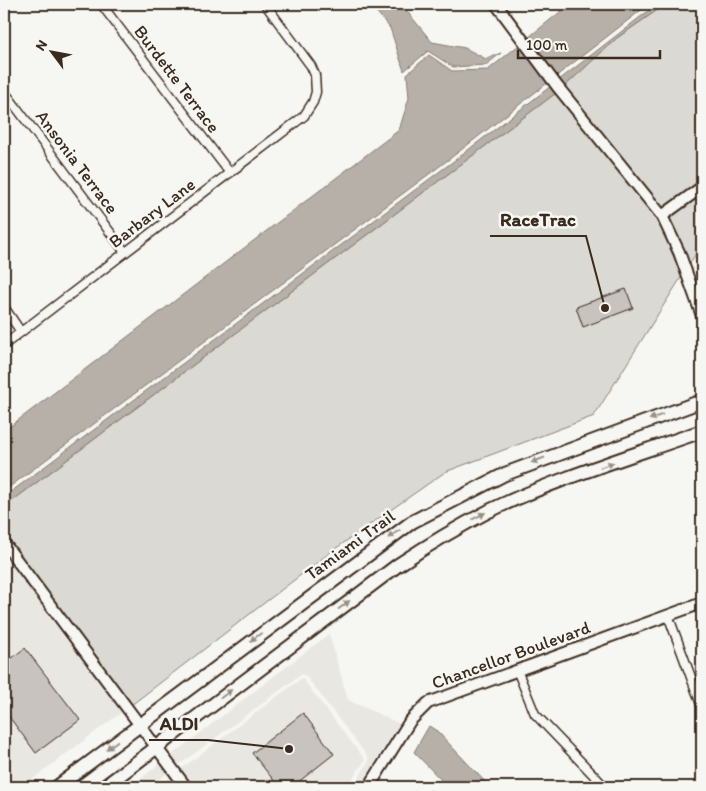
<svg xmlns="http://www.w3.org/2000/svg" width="706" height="791" viewBox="0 0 706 791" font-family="Itim,sans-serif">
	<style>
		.built { fill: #e8e7e2 }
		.green { fill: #dad9d3; stroke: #8a8278 }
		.water { fill: #b6b0a9; stroke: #857a71 }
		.building { fill: #c8c3be; stroke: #3b2a1e }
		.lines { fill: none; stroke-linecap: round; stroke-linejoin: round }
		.minor-casing { stroke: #3b2a1e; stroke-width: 11 }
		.tertiary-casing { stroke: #3b2a1e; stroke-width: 14 }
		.primary-casing { stroke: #3b2a1e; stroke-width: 16 }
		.minor { stroke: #f6f6f2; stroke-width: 8 }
		.tertiary { stroke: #f6f6f2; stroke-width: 10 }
		.primary { stroke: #f6f6f2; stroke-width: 12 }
		.oneway { fill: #989088 }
		.labels { text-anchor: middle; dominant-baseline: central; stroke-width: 5; stroke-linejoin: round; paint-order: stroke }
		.street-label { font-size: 18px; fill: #3b2a1e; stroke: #f6f6f2 }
		.leader { fill: none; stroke: #3b2a1e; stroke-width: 2 }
		.callout-dot { fill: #3b2a1e; stroke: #f6f6f2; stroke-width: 2 }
		.callout-label { font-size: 19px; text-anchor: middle; font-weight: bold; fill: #3b2a1e; stroke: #f6f6f2; stroke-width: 5; stroke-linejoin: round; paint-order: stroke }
	</style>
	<rect width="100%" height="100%" fill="#f6f6f2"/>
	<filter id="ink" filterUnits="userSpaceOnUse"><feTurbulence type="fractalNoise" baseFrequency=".02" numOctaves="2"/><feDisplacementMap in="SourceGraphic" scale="10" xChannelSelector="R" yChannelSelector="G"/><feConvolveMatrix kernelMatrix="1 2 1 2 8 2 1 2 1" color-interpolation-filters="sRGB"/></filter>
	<g filter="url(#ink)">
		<!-- built -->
		<g class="built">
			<path d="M4,552L122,712L22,787H4Z"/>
			<path d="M329,634L348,700L400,724L360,787H353L369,761L368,757L306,676L302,674L176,767L169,757Z"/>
			<path d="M302,678L365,760L347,787H157Z"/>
			<path d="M161,763L168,773L149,787H130Z"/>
		</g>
		<!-- green -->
		<g class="green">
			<path d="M666,4H702V180L662,209L564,87L617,38Z"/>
			<path d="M556,93L657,219L682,276L594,416L445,472L332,551L130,706L4,535V507Z"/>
			<path d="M702,194V244L689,265L668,218Z"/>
		</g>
		<!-- water -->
		<g class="water">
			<path d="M370,4H401L432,42L465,48L486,59L501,53L486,65L453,67L428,51L404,71L390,28Z"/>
			<path d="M570,4H649L452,157L4,491V431L399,130L409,98L407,74L429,55L452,71L488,70Z"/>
			<path d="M657,4H666L617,38L564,87L559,80Z"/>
			<path d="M551,86L556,93L4,507V497L455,160Z"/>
			<path d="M429,726L437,731L490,787H448L414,752Z"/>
		</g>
		<!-- building -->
		<g class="building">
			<path d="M626,289L633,308L583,327L576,307Z"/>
			<path d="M25,648L80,720L36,753L4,710V664Z"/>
			<path d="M303,713L334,754L292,787H279L252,753Z"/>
		</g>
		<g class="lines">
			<defs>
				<g id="minor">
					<path d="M101,4L230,173"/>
					<path d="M4,91L125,252"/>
					<path d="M4,307L21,332"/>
					<path d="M4,345L304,116L313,102L316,92L315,75L311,66L265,4"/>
					<path d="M668,615L702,707"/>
					<path d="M517,670L535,714L605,787"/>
				</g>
				<g id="tertiary">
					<path d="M496,4L557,86L662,216L679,252L702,316"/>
					<path d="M662,216L702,187"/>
					<path d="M4,543L186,787"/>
					<path d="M369,787L410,721L428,703L702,603"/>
				</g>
				<g id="primary">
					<path d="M57,787L412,522L505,474L702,401"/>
					<path d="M104,787L398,565C428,545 458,527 489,511C557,478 632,456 702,431"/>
				</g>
			</defs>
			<!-- minor casing -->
			<use href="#minor" class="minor-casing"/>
			<!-- tertiary casing -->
			<use href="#tertiary" class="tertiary-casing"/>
			<!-- primary casing -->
			<use href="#primary" class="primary-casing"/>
			<!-- minor -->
			<use href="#minor" class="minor"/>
			<!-- tertiary -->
			<use href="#tertiary" class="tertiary"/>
			<!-- primary -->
			<use href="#primary" class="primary"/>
		</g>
		<!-- one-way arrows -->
		<defs><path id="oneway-solid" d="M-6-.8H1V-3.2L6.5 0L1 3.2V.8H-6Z" transform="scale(1.25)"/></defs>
		<g class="oneway">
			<use href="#oneway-solid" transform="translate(656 417) rotate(160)"/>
			<use href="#oneway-solid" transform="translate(538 460) rotate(159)"/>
			<use href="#oneway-solid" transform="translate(607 465) rotate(-20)"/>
			<use href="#oneway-solid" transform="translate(479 516) rotate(-27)"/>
			<use href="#oneway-solid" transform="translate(394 534) rotate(146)"/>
			<use href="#oneway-solid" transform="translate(344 605) rotate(-37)"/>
			<use href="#oneway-solid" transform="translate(256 637) rotate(143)"/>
			<use href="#oneway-solid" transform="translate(226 694) rotate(-37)"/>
			<use href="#oneway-solid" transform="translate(112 745) rotate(143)"/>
		</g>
	</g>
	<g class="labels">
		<!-- street labels -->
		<g class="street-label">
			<text transform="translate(177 79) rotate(53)">Burdette Terrace</text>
			<text transform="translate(77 162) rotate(53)">Ansonia Terrace</text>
			<text transform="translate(152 213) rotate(-37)">Barbary Lane</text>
			<text transform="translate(350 545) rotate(-36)">Tamiami Trail</text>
			<text transform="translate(511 655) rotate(-20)">Chancellor Boulevard</text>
		</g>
	</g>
	<!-- callouts -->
	<path class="leader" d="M605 308L586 236H490M289 749L208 740H149"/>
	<g class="callout-dot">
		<circle cx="605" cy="308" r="5"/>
		<circle cx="289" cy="749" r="5"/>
	</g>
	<g class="callout-label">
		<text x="538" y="226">RaceTrac</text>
		<text x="179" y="730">ALDI</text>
	</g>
	<!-- margin -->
	<rect width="706" height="791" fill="none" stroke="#f6f6f2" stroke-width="20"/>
	<rect x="10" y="10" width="686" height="771" fill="none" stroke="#3b2a1e" stroke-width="2" filter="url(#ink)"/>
	<!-- north arrow -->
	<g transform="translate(52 52) rotate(302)" stroke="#f6f6f2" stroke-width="4" paint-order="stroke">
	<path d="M0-4L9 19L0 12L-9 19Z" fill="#3b2a1e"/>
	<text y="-8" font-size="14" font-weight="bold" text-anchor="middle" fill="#3b2a1e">N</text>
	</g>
	<!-- scale -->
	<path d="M518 50v8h142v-8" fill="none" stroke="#3b2a1e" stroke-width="2.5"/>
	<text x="526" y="50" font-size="15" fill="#3b2a1e" stroke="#f6f6f2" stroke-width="4" paint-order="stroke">100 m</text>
</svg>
